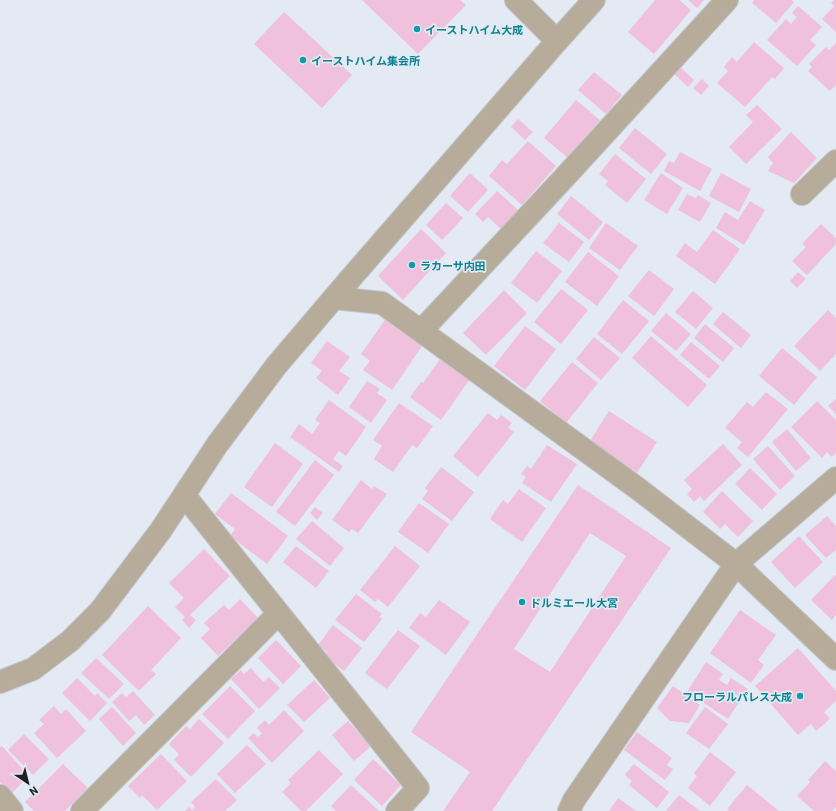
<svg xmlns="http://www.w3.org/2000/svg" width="836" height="811" viewBox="0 0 836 811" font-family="Barlow,'Noto Sans JP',sans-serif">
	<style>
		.building { fill: #efc1dc; fill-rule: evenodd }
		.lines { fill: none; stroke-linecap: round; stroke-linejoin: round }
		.minor-casing { stroke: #c0c6cf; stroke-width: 24 }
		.tertiary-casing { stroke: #c0c6cf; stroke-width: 24 }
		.minor { stroke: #b7ab99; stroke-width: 22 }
		.tertiary { stroke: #b7ab99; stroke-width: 22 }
		.culture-dot { fill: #0f9aa8; stroke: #e3eaf4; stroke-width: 1.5 }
		.labels { text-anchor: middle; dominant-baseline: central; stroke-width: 3.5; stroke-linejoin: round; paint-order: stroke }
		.culture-label { font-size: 11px; font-weight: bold; fill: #0d838f; stroke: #e3eaf4; text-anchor: start }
	</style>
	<rect width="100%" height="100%" fill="#e3eaf4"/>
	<!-- building -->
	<g class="building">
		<path d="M362,0H460L466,5L418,54Z"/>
		<path d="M655,0H679L691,10L654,54L628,32Z"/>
		<path d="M688,0H704L697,8Z"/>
		<path d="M754,0H792L794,2L776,23L752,3Z"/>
		<path d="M834,0H836V32L822,19L834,6L831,3Z"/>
		<path d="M798,6L822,27L810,40L816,45L797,66L767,40L786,19L791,24L797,17L792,13Z"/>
		<path d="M284,12L352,75L322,108L254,44Z"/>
		<path d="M754,42L784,68L775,79L772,77L745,107L717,83L728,71L724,67L732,57L737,62Z"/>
		<path d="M836,43V85L830,91L808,71L812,67L809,64L826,47L829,50Z"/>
		<path d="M680,67L694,80L688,87L674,74Z"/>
		<path d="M594,72L622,95L606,114L578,90Z"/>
		<path d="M702,79L709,86L701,95L693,88Z"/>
		<path d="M576,100L600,120L568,158L544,138Z"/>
		<path d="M757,105L782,129L746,164L729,147L753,122L746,115Z"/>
		<path d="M518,119L533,132L525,140L511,127Z"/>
		<path d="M635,128L667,154L651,174L619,148Z"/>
		<path d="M791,132L817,158L794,183L768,171L773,163L768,157Z"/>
		<path d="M528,141L556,166L522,205L489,176L502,160L507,164Z"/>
		<path d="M680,152L712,169L700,191L664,171L669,161L674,163Z"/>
		<path d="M615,154L646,179L627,203L605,185L608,181L599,174Z"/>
		<path d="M470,173L488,190L468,212L450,196Z"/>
		<path d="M661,173L683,188L667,214L644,200Z"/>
		<path d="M721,173L751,189L739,212L709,196Z"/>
		<path d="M497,191L519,211L502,230L488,217L483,222L475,214Z"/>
		<path d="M687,194L696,198L698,195L711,203L700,222L678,210Z"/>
		<path d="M571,196L603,222L589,240L557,214Z"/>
		<path d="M750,201L765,210L744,245L716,228L725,212L738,220Z"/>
		<path d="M446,203L463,218L442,240L426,225Z"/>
		<path d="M559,223L584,242L569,262L543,243Z"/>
		<path d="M606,223L638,246L620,270L589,248Z"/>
		<path d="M821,224L836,238V244L807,275L792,261L806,247L802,244Z"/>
		<path d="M421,229L446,253L403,300L378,276Z"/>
		<path d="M713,230L740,249L715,284L676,256L685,243L697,252Z"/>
		<path d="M536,251L562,271L537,303L511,283Z"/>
		<path d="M588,252L619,276L597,306L565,282Z"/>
		<path d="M649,270L674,289L654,316L628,296Z"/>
		<path d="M798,272L806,279L797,288L790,281Z"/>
		<path d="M561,289L588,310L561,344L534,322Z"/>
		<path d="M504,290L527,313L486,355L463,333Z"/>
		<path d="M693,291L713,308L696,329L675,312Z"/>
		<path d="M623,300L649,321L622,354L597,334Z"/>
		<path d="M828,310L836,318V354L820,371L794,346Z"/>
		<path d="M723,312L751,335L741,348L713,324Z"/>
		<path d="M666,313L691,334L676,351L651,331Z"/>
		<path d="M387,317L424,343L392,390L363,370L370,361L361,354Z"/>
		<path d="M705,324L734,348L723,362L694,338Z"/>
		<path d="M525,326L556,349L525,390L494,366Z"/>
		<path d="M651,336L707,385L688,407L632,358Z"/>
		<path d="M594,337L620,358L601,380L576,359Z"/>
		<path d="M327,341L350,357L339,371L350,378L338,395L316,378L322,371L311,363Z"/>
		<path d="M691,342L720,366L709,379L680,355Z"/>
		<path d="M782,348L817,377L794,405L759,376Z"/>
		<path d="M443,355L472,376L441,420L410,397L421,382L423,383Z"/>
		<path d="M572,362L598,383L566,423L540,401Z"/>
		<path d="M367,381L380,389L377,393L387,400L371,423L349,407Z"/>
		<path d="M766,392L788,409L748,457L737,448L742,442L725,428L747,402L753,407Z"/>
		<path d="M836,399V414L828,406Z"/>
		<path d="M329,400L366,427L346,456L339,451L333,459L343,466L339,472L290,437L299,424L312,434L320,423L315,420Z"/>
		<path d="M817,401L836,420V453L832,457L827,452L822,458L791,427Z"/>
		<path d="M399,403L433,426L417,448L412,445L393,472L374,459L382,446L373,440Z"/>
		<path d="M609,411L657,442L637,473L590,441Z"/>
		<path d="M488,413L497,420L501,415L512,423L508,428L514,432L478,477L453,456Z"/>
		<path d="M787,429L811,458L796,471L772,442Z"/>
		<path d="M275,443L303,464L272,507L244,487Z"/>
		<path d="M723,444L742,465L704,501L700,496L694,502L687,494L692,489L684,480Z"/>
		<path d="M547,445L577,464L551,502L522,483L526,477L521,474L527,466L531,469Z"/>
		<path d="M768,446L795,476L780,490L753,459Z"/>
		<path d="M315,460L334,475L295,526L276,512Z"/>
		<path d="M441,467L474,492L452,521L422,499L428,491L425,488Z"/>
		<path d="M750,468L777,494L762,510L735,484Z"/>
		<path d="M361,480L372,489L374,486L387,494L358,533L352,529L349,532L332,520Z"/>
		<path d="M578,485L671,548L492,811H443L470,772L411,732ZM590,533L626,556L550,672L514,649Z"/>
		<path d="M519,489L546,508L522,542L490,519L503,500L508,504Z"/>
		<path d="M722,491L753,521L738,537L725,524L720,529L703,512Z"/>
		<path d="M231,493L288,536L267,564L230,536L235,529L215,514Z"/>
		<path d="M419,503L449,524L428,553L398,532Z"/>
		<path d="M315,507L323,513L317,520L310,513Z"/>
		<path d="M827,516L836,526V550L826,558L805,535Z"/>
		<path d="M312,521L344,548L330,566L296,539Z"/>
		<path d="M799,536L823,562L795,588L771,562Z"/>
		<path d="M296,546L329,571L316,588L283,562Z"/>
		<path d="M395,546L420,566L388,607L378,599L375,602L360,590Z"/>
		<path d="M204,549L230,576L190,615L196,620L189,628L182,620L185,617L175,607L184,598L169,583Z"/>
		<path d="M835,575L836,576V615L832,620L811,600Z"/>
		<path d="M356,594L382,614L379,617L382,619L364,642L335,620Z"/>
		<path d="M240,599L258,618L218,656L201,638L210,629L204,623L224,605L229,610Z"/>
		<path d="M439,600L470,622L446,655L409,628L420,613L426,617Z"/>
		<path d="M148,606L181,638L151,670L156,674L139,691L102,655Z"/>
		<path d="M740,610L776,635L758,660L764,665L751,683L710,653Z"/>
		<path d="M333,625L362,648L344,671L324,656L327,652L318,645Z"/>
		<path d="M398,630L420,646L387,689L365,673Z"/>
		<path d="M276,640L301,666L283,684L258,658Z"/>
		<path d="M798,648L836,691V701L824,712L830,719L816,731L811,724L798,735L755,686Z"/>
		<path d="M96,658L124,684L109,699L81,673Z"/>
		<path d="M706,662L723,674L719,680L727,685L731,678L748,689L728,719L687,692Z"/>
		<path d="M251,668L263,682L269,677L280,688L259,709L231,679L241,670L244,674Z"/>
		<path d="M77,678L95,696L97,693L107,703L90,721L62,693Z"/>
		<path d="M314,680L330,698L304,722L287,705Z"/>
		<path d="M230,686L255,711L228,739L202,714Z"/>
		<path d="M673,686L700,705L689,723L670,721L657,708Z"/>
		<path d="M133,691L155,715L144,725L136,715L129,721L112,702L122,693L126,697Z"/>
		<path d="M54,706L61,714L66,709L86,731L57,758L34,733L44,724L39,720Z"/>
		<path d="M112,707L136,733L123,746L99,719Z"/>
		<path d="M705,707L728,724L709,749L686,733Z"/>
		<path d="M284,710L304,731L272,763L248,738L254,733L258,737L262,733L257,728L265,720L269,725Z"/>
		<path d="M199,719L224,743L191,777L174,760L179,754L169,744L186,726L190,729Z"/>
		<path d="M348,721L371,746L354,761L332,735Z"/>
		<path d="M637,732L672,758L667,765L673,769L665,780L624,750Z"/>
		<path d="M24,734L49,759L33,775L8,750Z"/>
		<path d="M247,745L266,764L235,793L217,774Z"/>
		<path d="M2,746L29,776L11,794L0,782V747Z"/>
		<path d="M319,750L343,774L306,811H301L282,792L291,783L288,780Z"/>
		<path d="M710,752L736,772L710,806L688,788L697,776L694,773Z"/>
		<path d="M161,754L187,781L157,810L142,795L140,798L128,786Z"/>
		<path d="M373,759L401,785L382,806L354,780Z"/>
		<path d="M825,761L836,771V807L832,811H814L797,796L810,782L808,780Z"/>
		<path d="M63,764L88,788L65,811H34L25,802Z"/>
		<path d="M634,764L669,792L657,808L629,785L632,781L625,775Z"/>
		<path d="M216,779L237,800L225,811H185L189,807L192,810L195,807L191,802Z"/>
		<path d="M351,785L379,811H336L331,806Z"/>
		<path d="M747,785L779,811H729L727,809Z"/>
		<path d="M679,795L700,811H666Z"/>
		<path d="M618,798L636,811H609Z"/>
	</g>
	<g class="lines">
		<defs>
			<g id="minor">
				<path d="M516,0L557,41"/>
				<path d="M802,194L836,161"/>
				<path d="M334,298L382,303L421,331L637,488L736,564L836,659"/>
				<path d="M421,331L563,179L727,0"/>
				<path d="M185,496C262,593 341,690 418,788L397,811"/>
				<path d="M0,796L12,811"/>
				<path d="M82,811L278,614"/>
				<path d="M569,811L574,800L736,564L836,478"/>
			</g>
			<path id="tertiary" d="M0,682L33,669L70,641L100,611L161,530L217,445L276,366L350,279L557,41L594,0"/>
		</defs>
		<!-- minor casing -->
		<use href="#minor" class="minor-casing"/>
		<!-- tertiary casing -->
		<use href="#tertiary" class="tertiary-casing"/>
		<!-- minor -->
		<use href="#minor" class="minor"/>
		<!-- tertiary -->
		<use href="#tertiary" class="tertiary"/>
	</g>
	<!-- markers -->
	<g class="culture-dot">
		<circle cx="417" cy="29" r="4"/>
		<circle cx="303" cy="60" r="4"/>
		<circle cx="412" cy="265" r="4"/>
		<circle cx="522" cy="602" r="4"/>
		<circle cx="800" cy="696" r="4"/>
	</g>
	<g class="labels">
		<!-- culture labels -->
		<g class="culture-label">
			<text x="425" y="29">イーストハイム大成</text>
			<text x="311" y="60">イーストハイム集会所</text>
			<text x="420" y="265">ラカーサ内田</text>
			<text x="530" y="602">ドルミエール大宮</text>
			<text x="792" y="696" text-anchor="end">フローラルパレス大成</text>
		</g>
	</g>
	<!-- north arrow -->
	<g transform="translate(28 783) rotate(145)" stroke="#e3eaf4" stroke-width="3" paint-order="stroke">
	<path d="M0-3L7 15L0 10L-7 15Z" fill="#1e2124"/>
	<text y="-6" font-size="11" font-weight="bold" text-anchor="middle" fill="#1e2124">N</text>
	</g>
</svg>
